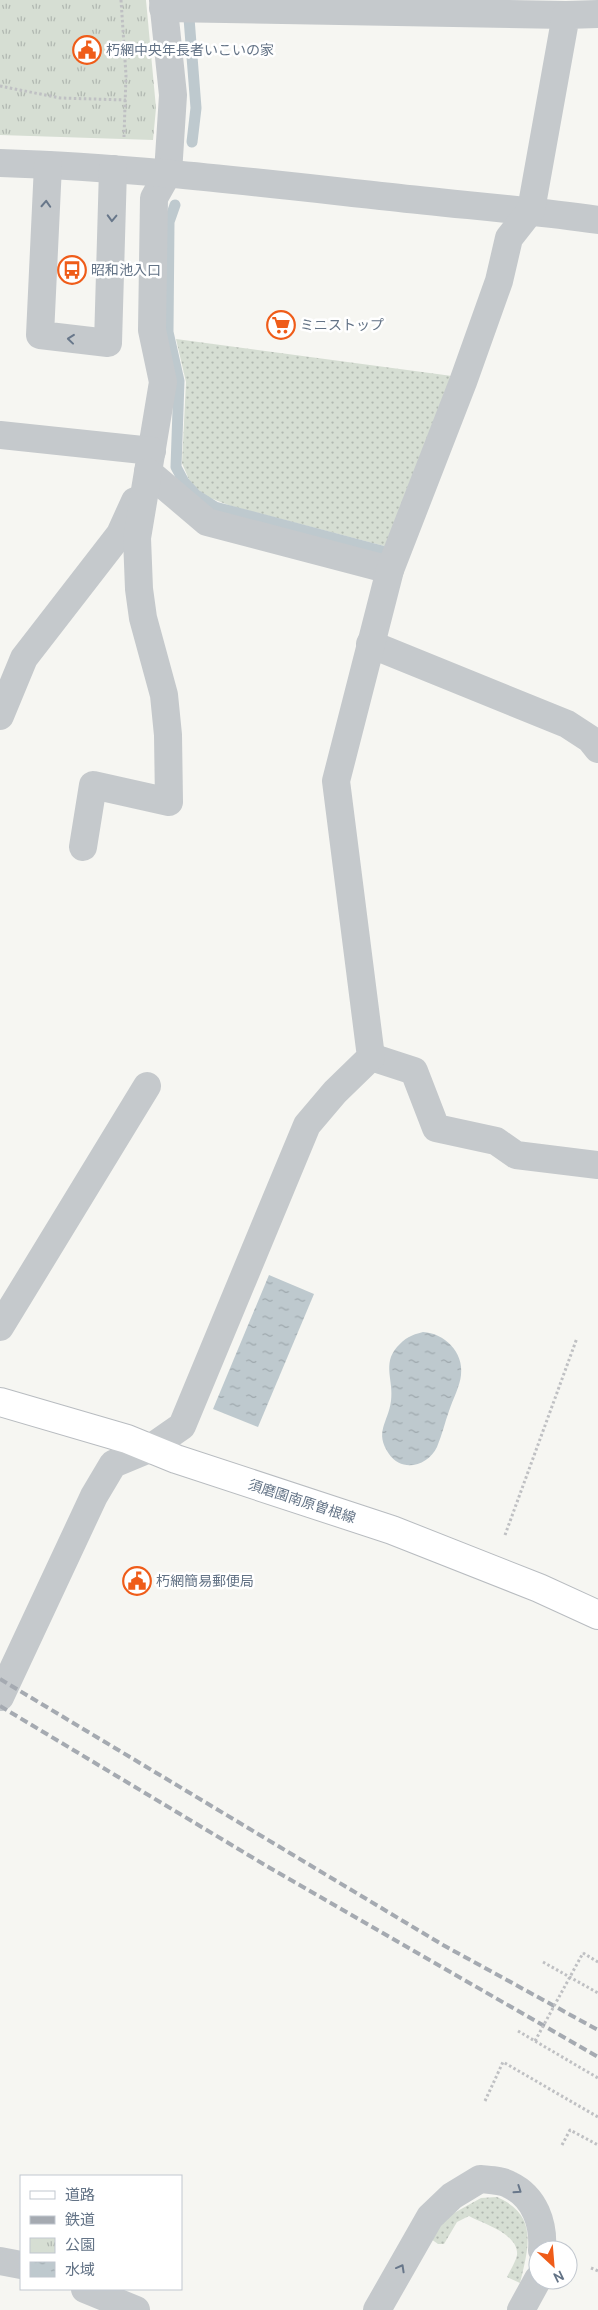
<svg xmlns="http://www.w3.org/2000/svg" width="598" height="2310" viewBox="0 0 598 2310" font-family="Cabin,'Noto Sans JP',sans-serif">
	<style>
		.grass { fill: url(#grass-dots) }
		.park { fill: url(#park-tufts) }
		.water { fill: url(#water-ripples) }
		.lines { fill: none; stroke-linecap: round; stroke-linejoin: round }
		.stream { stroke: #bec9ce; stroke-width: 11 }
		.major-casing { stroke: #b8bcc0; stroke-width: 30 }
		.path { stroke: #bfc0c3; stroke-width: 3; stroke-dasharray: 2.5 2.5; stroke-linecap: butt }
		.minor { stroke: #c5c9cc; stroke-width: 28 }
		.major { stroke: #fff; stroke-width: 28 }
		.rail { stroke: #a5aab1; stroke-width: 4; stroke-dasharray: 8 4; stroke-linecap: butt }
		.path-bridge { stroke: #bfc0c3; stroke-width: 3; stroke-dasharray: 2.5 2.5; stroke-linecap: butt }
		.oneway { stroke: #68778a }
		.labels { text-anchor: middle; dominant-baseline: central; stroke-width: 5; stroke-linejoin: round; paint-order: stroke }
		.poi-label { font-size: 14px; fill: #637386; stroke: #fff; text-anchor: start }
		.street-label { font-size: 14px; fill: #637386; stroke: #fff }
	</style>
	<defs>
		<pattern id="grass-dots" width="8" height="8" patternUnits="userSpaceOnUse" patternTransform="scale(1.25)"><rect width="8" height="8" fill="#d6ded3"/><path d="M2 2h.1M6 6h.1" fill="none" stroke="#b1b8b1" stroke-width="1.8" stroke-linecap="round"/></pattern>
		<pattern id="park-tufts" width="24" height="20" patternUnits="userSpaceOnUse" patternTransform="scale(1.25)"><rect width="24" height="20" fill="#d6ded3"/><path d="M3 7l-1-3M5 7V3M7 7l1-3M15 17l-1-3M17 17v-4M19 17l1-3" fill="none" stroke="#b1b8b1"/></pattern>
		<pattern id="water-ripples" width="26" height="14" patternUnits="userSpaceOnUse" patternTransform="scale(1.25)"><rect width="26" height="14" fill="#bec9ce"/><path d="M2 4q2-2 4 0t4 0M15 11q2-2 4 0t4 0" fill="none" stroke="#9ea8ad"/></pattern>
	</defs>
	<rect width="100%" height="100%" fill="#f6f6f2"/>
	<!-- grass -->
	<g class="grass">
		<path d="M176,339L452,376L388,547L231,506L205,496L190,482L182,463L186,382Z"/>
		<path d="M497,2197C538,2215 529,2246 520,2283L507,2277C510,2271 516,2261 517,2255C519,2234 484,2224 469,2216L457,2222L444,2244H438L431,2239L445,2218L481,2198Z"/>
	</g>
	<!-- park -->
	<path class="park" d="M0,0H146L156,108L153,140L0,135Z"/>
	<!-- water -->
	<g class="water">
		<path d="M269,1275L314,1294L258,1427L213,1409Z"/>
		<path d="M423,1332C444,1333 464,1352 461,1375C460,1386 453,1399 449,1411C445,1422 442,1435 437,1447C428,1466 402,1473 389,1454C374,1432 388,1423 391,1401C394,1381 382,1364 397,1347C405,1338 411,1335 423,1332Z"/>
	</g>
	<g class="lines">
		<!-- stream -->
		<g class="stream">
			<path d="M189,18L196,108L192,142"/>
			<path d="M175,205L169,222L168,332L179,381L176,467L184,482L196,495L215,507L382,551"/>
		</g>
		<defs>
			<path id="major" d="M0,1402L127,1439L176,1459L392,1530L539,1588L598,1615"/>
		</defs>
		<!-- major casing -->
		<use href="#major" class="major-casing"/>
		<!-- path -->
		<g class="path">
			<path d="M121,0L126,75L124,137"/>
			<path d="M0,86L60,98L126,100"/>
			<path d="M505,1535L577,1338"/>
			<path d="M583,1953L598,1962"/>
			<path d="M543,1962L598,1993"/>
			<path d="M518,2031L598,2078"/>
			<path d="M485,2101L503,2062L598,2117"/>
			<path d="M562,2145L570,2130L598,2145"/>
			<path d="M591,2268L598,2271"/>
		</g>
		<!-- minor -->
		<g class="minor">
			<path d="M163,0L173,95L168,173L154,198L152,330L163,382L148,472L207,522L390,570"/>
			<path d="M163,8L566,15"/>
			<path d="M0,163C131,167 261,183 391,197C460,205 529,210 598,220"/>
			<path d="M48,165L40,335L108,343L113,169"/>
			<path d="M0,435L152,451"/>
			<path d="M370,644L567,724L590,739L598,749"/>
			<path d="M0,716L24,658L120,534L135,501"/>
			<path d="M83,847L93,785L169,802L168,735L164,695L143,618L139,589L137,538L148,472"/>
			<path d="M371,1057L414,1071L436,1128L496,1141L516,1155L598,1165"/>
			<path d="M0,1327L147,1086"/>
			<path d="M0,1697L94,1496L113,1464L149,1449L182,1426L307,1125L335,1092L371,1057L336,781L390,570L463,382L499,281L509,238L531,210L566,15L598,14"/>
			<path d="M0,2261L21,2265"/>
			<path d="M85,2289L136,2310"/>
			<path d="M377,2310L430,2217L452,2196L480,2179C489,2180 502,2180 510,2185C535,2197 544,2224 542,2250"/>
			<path d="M521,2310L538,2279"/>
		</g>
		<!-- major -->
		<use href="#major" class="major"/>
		<!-- rail -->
		<g class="rail">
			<path d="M0,1679L443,1945L598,2030"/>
			<path d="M0,1706L270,1868L598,2057"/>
		</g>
		<!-- path-bridge -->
		<path class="path-bridge" d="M535,2041L583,1953"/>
	</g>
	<!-- one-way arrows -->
	<defs><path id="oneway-chevron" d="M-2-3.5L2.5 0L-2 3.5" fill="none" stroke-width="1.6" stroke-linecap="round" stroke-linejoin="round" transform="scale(1.25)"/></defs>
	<g class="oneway">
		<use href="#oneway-chevron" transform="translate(46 204) rotate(-87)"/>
		<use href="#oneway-chevron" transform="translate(112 218) rotate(92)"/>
		<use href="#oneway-chevron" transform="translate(71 339) rotate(-174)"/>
		<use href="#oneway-chevron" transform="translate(518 2190) rotate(34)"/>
		<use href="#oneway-chevron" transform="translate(401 2268) rotate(-61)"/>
	</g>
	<!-- icons -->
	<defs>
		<symbol id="civic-ring" viewBox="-11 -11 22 22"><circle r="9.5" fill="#fff" stroke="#ef5c19" stroke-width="1.5"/><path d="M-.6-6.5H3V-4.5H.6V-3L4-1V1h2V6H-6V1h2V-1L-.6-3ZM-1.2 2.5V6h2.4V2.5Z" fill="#ef5c19"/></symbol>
		<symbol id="bus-ring" viewBox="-11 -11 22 22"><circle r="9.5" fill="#fff" stroke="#ef5c19" stroke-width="1.5"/><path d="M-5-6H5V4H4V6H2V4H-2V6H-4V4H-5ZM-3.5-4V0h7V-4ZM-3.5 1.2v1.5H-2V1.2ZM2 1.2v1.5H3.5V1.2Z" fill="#ef5c19"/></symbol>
		<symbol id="supermarket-ring" viewBox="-11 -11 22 22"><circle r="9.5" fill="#fff" stroke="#ef5c19" stroke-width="1.5"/><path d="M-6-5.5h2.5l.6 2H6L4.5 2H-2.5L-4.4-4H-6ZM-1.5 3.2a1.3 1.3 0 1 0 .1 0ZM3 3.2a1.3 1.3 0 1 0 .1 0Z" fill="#ef5c19"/></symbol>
	</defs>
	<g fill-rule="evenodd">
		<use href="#civic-ring" x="71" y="34" width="32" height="32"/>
		<use href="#bus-ring" x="56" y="254" width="32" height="32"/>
		<use href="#supermarket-ring" x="265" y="309" width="32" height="32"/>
		<use href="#civic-ring" x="121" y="1565" width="32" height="32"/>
	</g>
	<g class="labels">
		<!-- poi labels -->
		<g class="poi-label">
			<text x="106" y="50">朽網中央年長者いこいの家</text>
			<text x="91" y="270">昭和池入口</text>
			<text x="300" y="325">ミニストップ</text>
			<text x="156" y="1581">朽網簡易郵便局</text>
		</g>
		<!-- street labels -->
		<g class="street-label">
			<text transform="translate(302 1501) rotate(18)">須磨園南原曽根線</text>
		</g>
	</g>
	<!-- legend -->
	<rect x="20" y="2175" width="162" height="115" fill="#ffffff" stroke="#c1c7cf"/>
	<rect x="30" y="2191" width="25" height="8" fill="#ffffff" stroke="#c1c7cf"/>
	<text x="65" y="2200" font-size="15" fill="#637386">道路</text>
	<rect x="30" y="2216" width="25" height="8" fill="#a5aab1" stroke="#c1c7cf"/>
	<text x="65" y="2225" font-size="15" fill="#637386">鉄道</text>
	<rect x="30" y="2238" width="25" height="15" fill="url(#park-tufts)" stroke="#c1c7cf"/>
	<text x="65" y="2250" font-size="15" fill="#637386">公園</text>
	<rect x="30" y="2262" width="25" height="15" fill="url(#water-ripples)" stroke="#c1c7cf"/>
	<text x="65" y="2275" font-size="15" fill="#637386">水域</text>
	<!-- north arrow -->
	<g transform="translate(553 2265) rotate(154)"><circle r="24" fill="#ffffff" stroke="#c1c7cf"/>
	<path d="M0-4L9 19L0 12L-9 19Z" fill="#ef5c19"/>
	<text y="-8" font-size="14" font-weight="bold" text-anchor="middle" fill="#637386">N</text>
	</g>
</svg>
